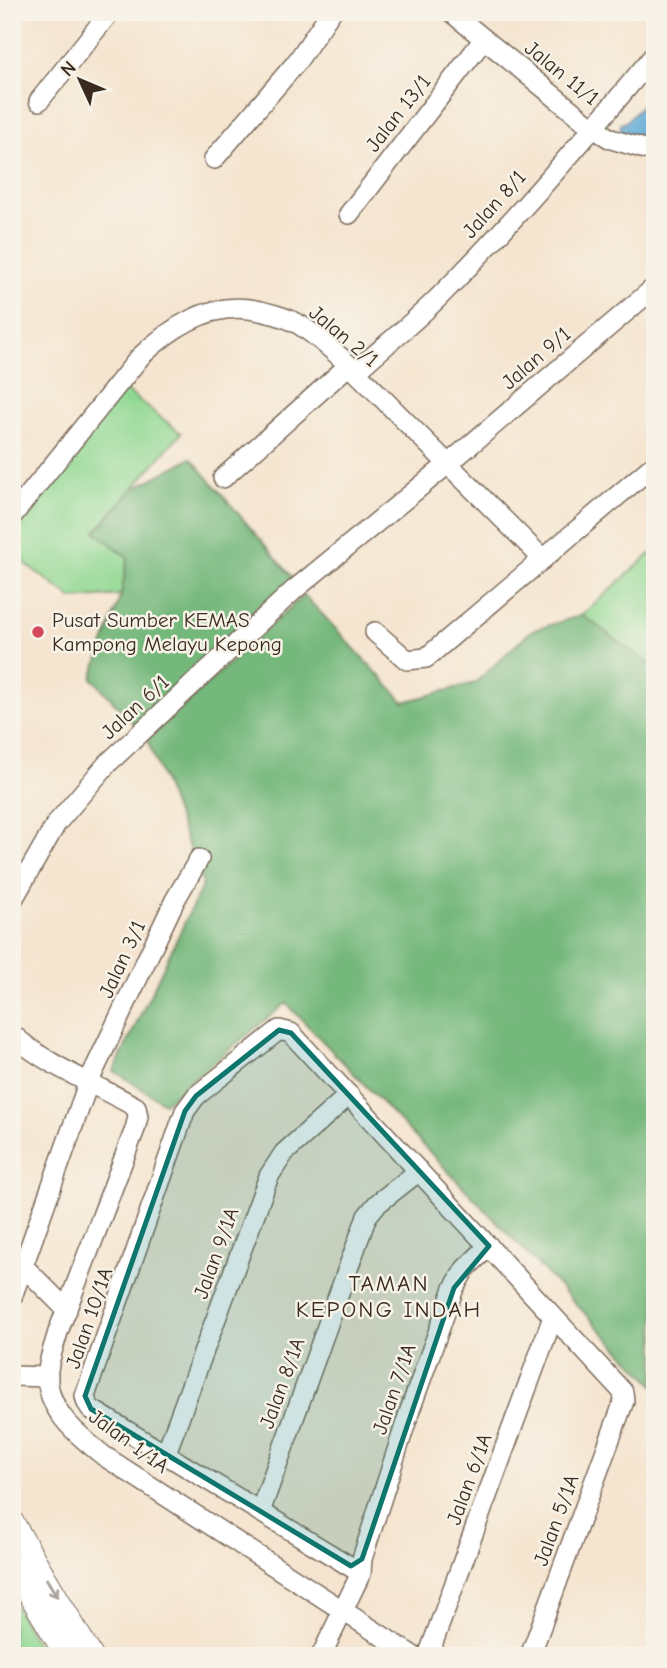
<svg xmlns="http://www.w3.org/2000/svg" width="667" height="1668" viewBox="0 0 667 1668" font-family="'Comic Neue',sans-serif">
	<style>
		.green { fill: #90d892; stroke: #668158; stroke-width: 2 }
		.forest { fill: #74b87c; stroke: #58714d; stroke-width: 2 }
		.water { fill: #5ca8d5; stroke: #4c697a; stroke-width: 2 }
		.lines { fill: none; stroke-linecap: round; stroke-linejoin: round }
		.minor-casing { stroke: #7c6b5c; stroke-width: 22 }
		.major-casing { stroke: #7c6b5c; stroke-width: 25 }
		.minor { stroke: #fff; stroke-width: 19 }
		.major { stroke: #fff; stroke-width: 23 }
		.oneway { stroke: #a79f9a }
		.marked { fill: #0f766e; fill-opacity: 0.2; stroke: #0f766e; stroke-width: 5; stroke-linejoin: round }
		.poi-dot { fill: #d1495b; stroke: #f7f3e8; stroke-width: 2.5 }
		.labels { text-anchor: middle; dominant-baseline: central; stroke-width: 5; stroke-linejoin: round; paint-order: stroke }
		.street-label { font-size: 21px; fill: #3b2a1e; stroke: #f7f3e8 }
		.poi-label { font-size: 21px; fill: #3b2a1e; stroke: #f7f3e8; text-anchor: start }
		.neighbourhood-label { font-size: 23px; letter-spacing: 2px; fill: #3b2a1e; stroke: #f7f3e8 }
	</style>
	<rect width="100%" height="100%" fill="#f7f3e8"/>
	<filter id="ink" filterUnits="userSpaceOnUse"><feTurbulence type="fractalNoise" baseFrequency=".0143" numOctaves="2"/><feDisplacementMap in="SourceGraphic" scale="14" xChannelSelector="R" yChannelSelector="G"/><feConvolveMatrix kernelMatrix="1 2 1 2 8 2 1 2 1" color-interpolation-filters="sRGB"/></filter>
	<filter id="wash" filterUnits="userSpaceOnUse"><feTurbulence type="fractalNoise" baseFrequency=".00686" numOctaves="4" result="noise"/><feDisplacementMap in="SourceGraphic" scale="28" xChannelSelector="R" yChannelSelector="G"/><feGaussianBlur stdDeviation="1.57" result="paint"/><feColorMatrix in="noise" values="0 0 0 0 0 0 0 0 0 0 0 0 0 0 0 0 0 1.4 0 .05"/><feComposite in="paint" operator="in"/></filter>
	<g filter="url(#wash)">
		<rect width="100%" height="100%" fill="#f5e5d0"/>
		<!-- green -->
		<g class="green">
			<path d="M124,389L181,433L96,531L128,558L121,595L73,599L12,554V530Z"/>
			<path d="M655,550V668L582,615Z"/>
			<path d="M12,1601L44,1656H12Z"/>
		</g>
		<!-- forest -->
		<g class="forest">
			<path d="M191,458L293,578L136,726L92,678L121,595L128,558L96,532L133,489Z"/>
			<path d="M304,595L404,702L475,683L531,631L582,615L655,668V1386L286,1003L164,1103L114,1071L203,884L147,739Z"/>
		</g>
		<!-- water -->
		<path class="water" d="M655,91V136L620,135L621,124L626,122Z"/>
	</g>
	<g filter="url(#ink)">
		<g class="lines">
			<defs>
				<g id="minor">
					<path d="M451,12L593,128L611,139L655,152"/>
					<path d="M39,101L110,12"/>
					<path d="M214,159L296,63L331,12"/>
					<path d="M349,214L484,39"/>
					<path d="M355,372C383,347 412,324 439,297C515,220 586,138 655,54"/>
					<path d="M223,478L348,366"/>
					<path d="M12,516L140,357C168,330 207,303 249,309C264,311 287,317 300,325C336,349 368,384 399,415C447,463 495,511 543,559"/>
					<path d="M375,632L407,660L426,658L655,464"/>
					<path d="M12,901L56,824L107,764L294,590L448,464L655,287"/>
					<path d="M12,1034C45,1065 95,1084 136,1107L138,1117L135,1129L58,1332C55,1343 51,1353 49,1364C40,1405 75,1433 104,1456L413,1656"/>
					<path d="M24,1267L67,1310"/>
					<path d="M12,1297L89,1081L175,900L199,859"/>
					<path d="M12,1376L48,1377"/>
					<path d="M166,1453L269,1176L284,1153L349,1095"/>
					<path d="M260,1512L367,1216L377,1204L419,1171"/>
					<path d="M361,1573L91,1409L87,1403L85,1396L185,1111L196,1096L279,1030L291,1033L623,1392L624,1401L530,1656"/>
					<path d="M321,1656L361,1573L362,1559L410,1410L454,1288L465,1269L489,1246"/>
					<path d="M428,1656L553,1317"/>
				</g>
				<g id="major">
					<path d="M12,1522L91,1656"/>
					<path d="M12,1564L67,1656"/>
				</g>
			</defs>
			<!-- minor casing -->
			<use href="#minor" class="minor-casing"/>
			<!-- major casing -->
			<use href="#major" class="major-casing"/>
			<!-- minor -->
			<use href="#minor" class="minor"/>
			<!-- major -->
			<use href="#major" class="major"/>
		</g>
		<!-- one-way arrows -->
		<defs><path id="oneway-shaft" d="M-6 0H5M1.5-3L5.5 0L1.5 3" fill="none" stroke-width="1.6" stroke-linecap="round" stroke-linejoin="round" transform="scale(1.75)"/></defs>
		<use class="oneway" href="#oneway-shaft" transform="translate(52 1588) rotate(59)"/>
	</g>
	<!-- marked area -->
	<path class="marked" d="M279,1030L291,1033L489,1246L454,1288L362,1559L351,1566L91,1409L85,1396L185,1111L196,1096Z"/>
	<!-- markers -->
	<circle class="poi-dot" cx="38" cy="632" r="7"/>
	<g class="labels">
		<!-- street labels -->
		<g class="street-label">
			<text transform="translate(562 73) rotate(39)">Jalan 11/1</text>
			<text transform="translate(398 113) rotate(-52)">Jalan 13/1</text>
			<text transform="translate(494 204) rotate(-48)">Jalan 8/1</text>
			<text transform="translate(344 336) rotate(40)">Jalan 2/1</text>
			<text transform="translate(536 358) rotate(-41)">Jalan 9/1</text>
			<text transform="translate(135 707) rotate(-43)">Jalan 6/1</text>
			<text transform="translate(122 959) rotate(-65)">Jalan 3/1</text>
			<text transform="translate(216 1253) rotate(-70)">Jalan 9/1A</text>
			<text transform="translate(89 1318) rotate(-71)">Jalan 10/1A</text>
			<text transform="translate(282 1383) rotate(-70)">Jalan 8/1A</text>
			<text transform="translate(394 1389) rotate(-71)">Jalan 7/1A</text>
			<text transform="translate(129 1441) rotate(36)">Jalan 1/1A</text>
			<text transform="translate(469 1479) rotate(-70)">Jalan 6/1A</text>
			<text transform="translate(556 1520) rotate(-70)">Jalan 5/1A</text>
		</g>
		<!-- poi labels -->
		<g class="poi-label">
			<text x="52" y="620">Pusat Sumber KEMAS<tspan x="52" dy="24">Kampong Melayu Kepong</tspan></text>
		</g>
		<!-- neighbourhood labels -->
		<g class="neighbourhood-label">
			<text x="389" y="1283">TAMAN<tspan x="389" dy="26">KEPONG INDAH</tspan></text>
		</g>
	</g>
	<!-- margin -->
	<rect width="667" height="1668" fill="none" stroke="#f7f3e8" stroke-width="42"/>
	<!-- north arrow -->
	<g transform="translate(80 80) rotate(314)" stroke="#f7f3e8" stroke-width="5" paint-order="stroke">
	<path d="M0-5L12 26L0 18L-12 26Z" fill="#3b2a1e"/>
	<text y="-10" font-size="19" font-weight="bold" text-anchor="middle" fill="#3b2a1e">N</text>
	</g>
</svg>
